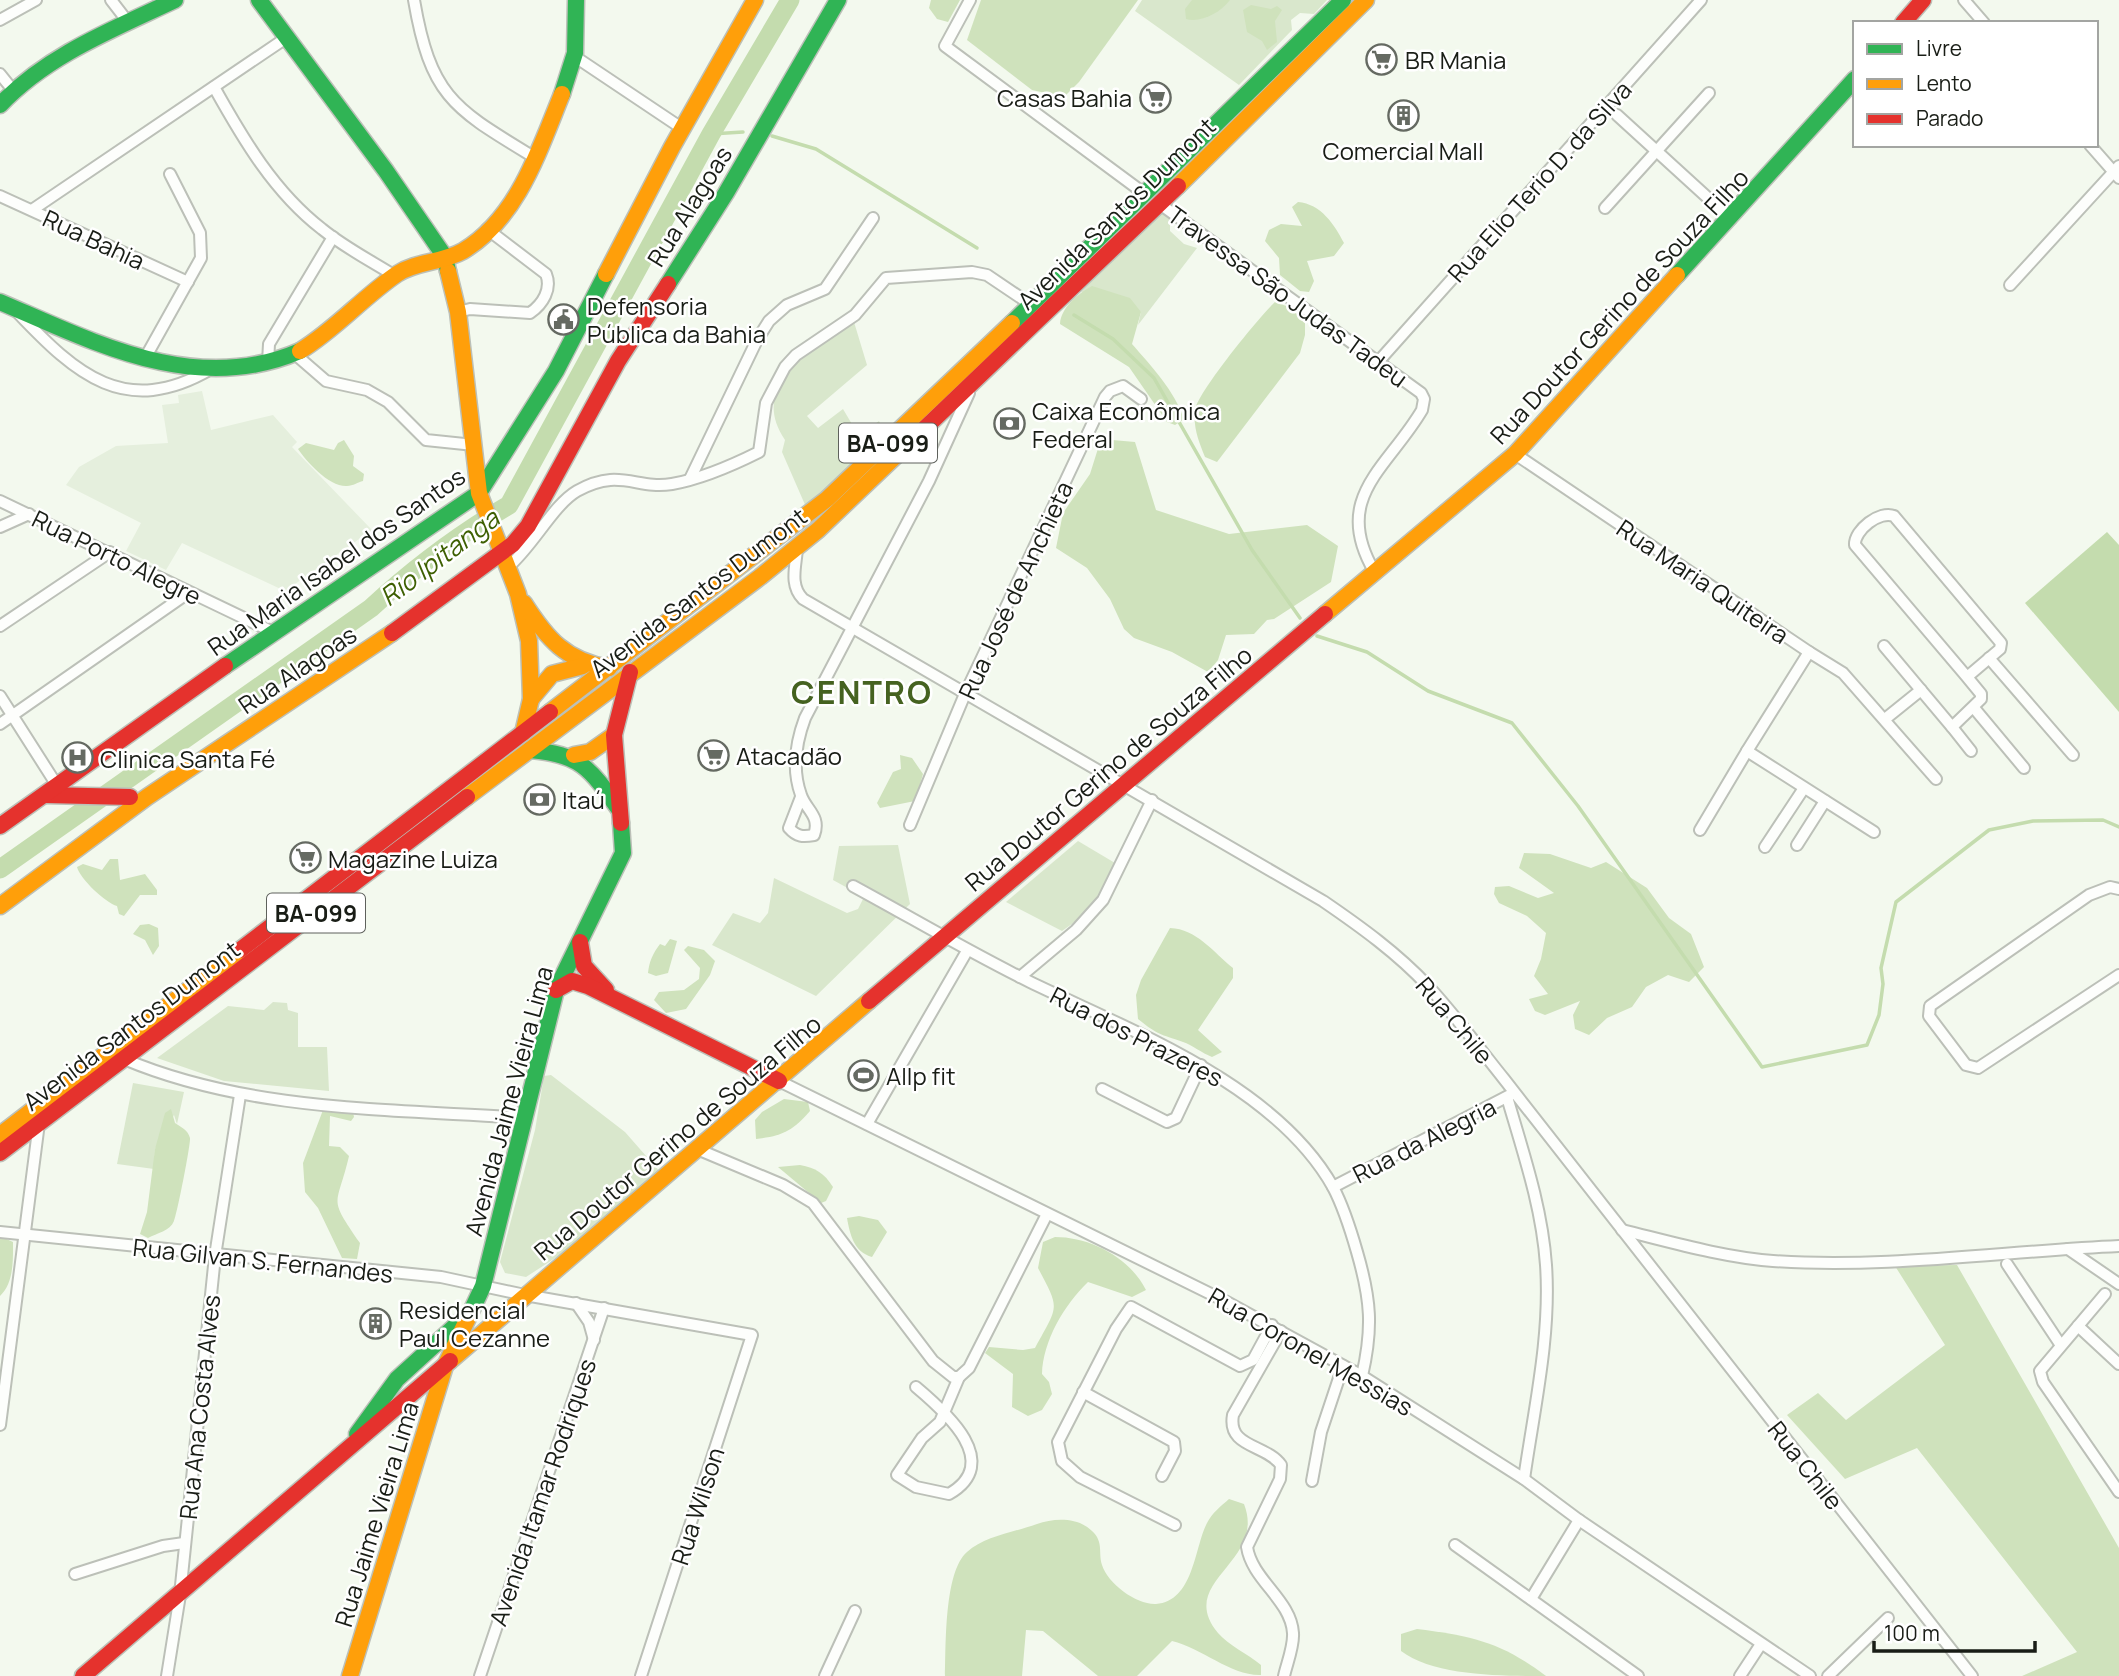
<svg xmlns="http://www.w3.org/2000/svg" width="2119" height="1676" viewBox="0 0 2119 1676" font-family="Manrope,sans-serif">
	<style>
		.built { fill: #e5efdd }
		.green { fill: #d9e7cc }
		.forest { fill: #cfe2bc }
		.water { fill: #c4dcae }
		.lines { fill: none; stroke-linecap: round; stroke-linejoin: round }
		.stream { stroke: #c4dcae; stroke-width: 3.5 }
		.river { stroke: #c4dcae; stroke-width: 19 }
		.street-casing { stroke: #bcc0b8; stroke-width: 14 }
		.fast-casing { stroke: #bcc0b8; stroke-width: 19 }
		.slow-casing { stroke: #bcc0b8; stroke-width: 19 }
		.jam-casing { stroke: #bcc0b8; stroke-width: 19 }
		.street { stroke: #fdfefc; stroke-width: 10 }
		.fast { stroke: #30b455; stroke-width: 16 }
		.slow { stroke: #ff9f0a; stroke-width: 16 }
		.jam { stroke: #e5322d; stroke-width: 16 }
		.labels { text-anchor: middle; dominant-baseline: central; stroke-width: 5; stroke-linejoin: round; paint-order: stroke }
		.shield { fill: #fff; stroke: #5e615c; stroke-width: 2 }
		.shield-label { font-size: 23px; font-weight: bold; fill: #191d16 }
		.poi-label { font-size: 24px; fill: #191d16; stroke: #fff; text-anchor: start }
		.street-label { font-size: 24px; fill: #191d16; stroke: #fff }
		.water-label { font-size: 26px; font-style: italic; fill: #3e6003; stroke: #fff }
		.district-label { font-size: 32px; font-weight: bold; letter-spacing: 2px; fill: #456220; stroke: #fff }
	</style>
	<rect width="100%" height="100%" fill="#f3f9ee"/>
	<!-- built -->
	<path class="built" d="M202,391L211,430L273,415L297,442L292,447L372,530L285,591L182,543L166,570L126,551L141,523L66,485L79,467L116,446L168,443L162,405L179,403L178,395Z"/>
	<!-- green -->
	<g class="green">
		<path d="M1142,0H1327L1314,14L1300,13L1291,20L1292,30L1239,85L1135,11Z"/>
		<path d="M1162,213L1170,216V231L1184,244L1197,248L1138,325L1141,312L1081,292Z"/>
		<path d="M854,322L867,365L807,416L818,428L843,409L859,436L879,421L885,436L806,507L782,452L785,440C747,384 813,348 854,322Z"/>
		<path d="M1078,841L1115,863C1103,893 1089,913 1062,931L1006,902Z"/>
		<path d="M898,845L910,904L816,996L712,945L733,913L760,923L768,913L774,878L847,913L858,909L864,897L833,880L839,846Z"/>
		<path d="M273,1002L287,1003L288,1010L298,1013V1047H327L329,1091L224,1081L157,1058L228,1006L264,1010Z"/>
		<path d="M551,1075L625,1132L661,1173L580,1242L526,1277L505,1273L500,1262L535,1130L544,1076Z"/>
		<path d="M133,1083L184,1092L177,1124L174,1115L155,1149L154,1169L117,1164Z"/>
	</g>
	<!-- forest -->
	<g class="forest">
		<path d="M931,0H960L948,22L937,19L929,8Z"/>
		<path d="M981,0H1138L1079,82L1064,97L1032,90L967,40Z"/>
		<path d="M1192,0H1230C1220,13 1201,23 1186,19L1185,9Z"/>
		<path d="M1251,5L1271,9L1277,6L1282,10L1275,21L1277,42L1267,50L1262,41L1247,32L1243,10Z"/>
		<path d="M1298,202C1321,204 1334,224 1344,243L1334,256L1307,261L1314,281L1309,292L1300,291L1280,275L1279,258L1265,241L1269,230L1281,224L1302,226L1292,207Z"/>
		<path d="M1092,286L1130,298L1141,312L1132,344C1152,367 1174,390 1184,419L1175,425L1167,422L1129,367L1060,324C1061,307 1079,293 1092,286Z"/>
		<path d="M1275,302L1289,307L1305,321V335L1300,353L1217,462L1205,457C1199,442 1193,428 1195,410C1198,392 1259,317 1275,302Z"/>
		<path d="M1101,439L1135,442L1156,510L1229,534L1307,525L1338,546L1331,582L1274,619L1267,620L1254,634L1226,635L1218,660L1208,672L1172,652L1134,638L1124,629L1110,599L1087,568L1056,548L1063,513L1090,474Z"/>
		<path d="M344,440L354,456L353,466L364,474L363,481C358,482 353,486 347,486C329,487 307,462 298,449L306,443L334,450L338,443Z"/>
		<path d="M900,755L912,758L923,774L915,801L880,808L877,803L893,772L901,769Z"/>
		<path d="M1524,853L1550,854L1591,868L1606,862L1647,888L1669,918L1691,934L1704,967L1689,982L1668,975L1646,987L1632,1007L1607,1018L1589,1035L1575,1029L1573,1015L1580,1001L1545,1015L1535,1011L1529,999L1548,994L1534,976L1541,959L1546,933L1527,916L1499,903L1494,894L1495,887L1509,886L1538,898L1554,893L1519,868Z"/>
		<path d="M110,859H118L120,880L145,874L157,890V895H140L124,916L119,914L117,906C106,903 80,879 77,867L83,864L102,870Z"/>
		<path d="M149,924L158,928L159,946L153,955L145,940L133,934L140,925Z"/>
		<path d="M1170,928C1197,929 1213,952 1233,968V978L1198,1030L1222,1052L1212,1057C1202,1053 1192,1045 1183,1042C1160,1034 1158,1035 1138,1019L1136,995L1141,980Z"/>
		<path d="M670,939L677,941L668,973L656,976L648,973C649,962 653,953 660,944L665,946Z"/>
		<path d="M688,946L704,950L715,961L710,975L686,1009L666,1013L654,1000L659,992L684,990L699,979L700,968L684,950Z"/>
		<path d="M784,1099L808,1102L810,1111C793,1131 782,1136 756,1139L755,1120L762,1112Z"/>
		<path d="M171,1109L175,1123C181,1127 188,1130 190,1138C191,1143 177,1215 174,1221C170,1231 157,1233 148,1238L140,1234L147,1212L155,1149L165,1113Z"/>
		<path d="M323,1110L353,1112L354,1117L351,1121L330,1116L329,1146L340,1147L349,1156C337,1208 327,1195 360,1243L357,1259L342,1258L318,1208L305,1192L303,1163Z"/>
		<path d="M800,1165C816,1168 824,1173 833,1187L826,1201L821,1203L778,1167Z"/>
		<path d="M859,1216L878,1220L887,1232L872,1257C854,1252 850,1235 847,1218Z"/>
		<path d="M0,1236L13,1242C13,1260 14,1283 0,1296Z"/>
		<path d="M1055,1237C1091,1237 1130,1258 1146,1290L1132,1297L1088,1282C1064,1305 1043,1341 1042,1374L1049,1382L1052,1394L1042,1410L1028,1416L1012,1407L1013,1374L985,1353L989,1347L1023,1350L1035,1348C1059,1304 1060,1310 1038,1268L1043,1242Z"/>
		<path d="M1957,1265L2119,1548V1676H2022L2077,1652L1917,1448L1845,1479L1787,1415L1818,1393L1846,1420L1945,1345L1895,1266Z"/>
		<path d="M1229,1499L1244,1504C1267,1563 1175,1581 1218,1633C1228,1645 1248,1654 1261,1665V1675C1231,1676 1202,1648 1172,1641L1137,1676H1098L1043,1631L1026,1630L1022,1676H945C946,1646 944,1572 967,1552C985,1536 1015,1532 1037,1524C1054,1518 1078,1517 1092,1531C1104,1542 1098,1552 1102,1565C1108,1584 1137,1605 1156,1604C1194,1601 1194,1548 1207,1523C1212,1513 1221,1506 1229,1499Z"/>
		<path d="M1417,1629C1472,1636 1501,1642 1546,1676C1500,1676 1434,1676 1401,1651V1634Z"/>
	</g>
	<!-- water -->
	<path class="water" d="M2107,532L2119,545V712L2025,603Z"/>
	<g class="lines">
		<!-- stream -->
		<g class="stream">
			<path d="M711,134L743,132"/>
			<path d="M772,136L816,149L977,248"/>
			<path d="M1074,315L1113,339L1154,378L1252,550L1300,618"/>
			<path d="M1317,636L1367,652L1428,691L1512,723L1578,806L1762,1067L1867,1045L1879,1015L1883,984L1881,968L1896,902L1989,830L2033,821L2103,820L2119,827"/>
		</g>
		<!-- river -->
		<path class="river" d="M0,869L371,608C414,568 458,535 509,505L711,134L790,0"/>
		<defs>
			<g id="street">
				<path d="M111,0L128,22"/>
				<path d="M414,0C431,99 455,109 537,159"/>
				<path d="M970,0L945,46L1145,194"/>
				<path d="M1964,0L1984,23"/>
				<path d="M0,20L36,0"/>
				<path d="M574,56L683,129"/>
				<path d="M0,74L12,89"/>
				<path d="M214,87C243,139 274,192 322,229C344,247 371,261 395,276"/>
				<path d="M1617,115L1731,219"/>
				<path d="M2090,145L2119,178"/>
				<path d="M0,196L188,282"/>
				<path d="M1160,204L1421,393L1424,399L1422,410C1388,468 1331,497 1374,571"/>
				<path d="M1605,208L1709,93"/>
				<path d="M32,210L286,38"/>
				<path d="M2010,285L2119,166"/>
				<path d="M458,312L470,309L530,313C543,304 552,289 546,274L487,229"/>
				<path d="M18,313C76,374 125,419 211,369"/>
				<path d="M296,355L326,381L367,390L388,402L426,440L474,445"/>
				<path d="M144,360L201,258L200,233L170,174"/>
				<path d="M268,362L269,344L333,237"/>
				<path d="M1378,362L1701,0"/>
				<path d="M1515,454L1809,652L1747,751L1874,832"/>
				<path d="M690,479L757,340L769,321L787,305L825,289L873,218"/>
				<path d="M0,501L273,632"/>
				<path d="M0,527L29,514"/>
				<path d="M797,548C796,566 789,585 803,599L1323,901C1361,927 1397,953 1428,986C1455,1015 1479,1048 1504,1079L1972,1676"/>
				<path d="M508,567C533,546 553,505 577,491C620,467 636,490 672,484C701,479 733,465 759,452L766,403L785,367L796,355L855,315L886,278L972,272L987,275L1030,304"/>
				<path d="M0,626L110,552"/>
				<path d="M1884,646L1952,727L1981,699V694L1967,677L2000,649L2001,643L1894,516C1880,510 1854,530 1855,545L1967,677"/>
				<path d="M1809,652L1843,673L1936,779"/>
				<path d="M1989,658L2073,755"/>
				<path d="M0,696L58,787"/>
				<path d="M1974,708L2024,768"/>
				<path d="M1885,719L1921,690"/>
				<path d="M0,724L188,593"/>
				<path d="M1952,727L1971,751"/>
				<path d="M801,797L789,828C797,837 803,837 814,835C821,816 806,810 801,795C792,770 796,742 805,718L929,481L969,393"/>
				<path d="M910,825L965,694L1105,397L1110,391L1123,386L1141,399"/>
				<path d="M1700,830L1747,751"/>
				<path d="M1797,845L1825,801"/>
				<path d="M1765,847L1804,788"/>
				<path d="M853,886C912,918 969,952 1030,982C1131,1031 1275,1084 1333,1187C1343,1206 1351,1231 1357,1252C1371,1300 1373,1328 1362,1376"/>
				<path d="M2119,889L2110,887L2089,895L1930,1006L1929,1016L1966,1065L1978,1068L2119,975"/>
				<path d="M1020,977L1076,930L1103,900L1152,800"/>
				<path d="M124,1059C250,1112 391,1109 526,1118"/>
				<path d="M779,1081L1223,1300L1362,1376L1524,1479L1579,1520L1810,1676"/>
				<path d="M1102,1089L1167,1122L1176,1118L1201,1065"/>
				<path d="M1507,1097C1523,1152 1542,1207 1546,1265C1551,1336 1534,1409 1524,1479"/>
				<path d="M867,1124L967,951"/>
				<path d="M697,1149L783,1185L813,1203L933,1361L953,1377H959L969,1368L1047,1214"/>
				<path d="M1333,1187L1512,1094"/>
				<path d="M1622,1230C1671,1242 1722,1257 1773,1261C1885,1269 2006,1251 2119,1246"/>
				<path d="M0,1232L441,1277L525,1295L752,1335L641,1676"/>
				<path d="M2068,1249L2119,1284"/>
				<path d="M2007,1264L2060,1344"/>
				<path d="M2105,1294L2040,1371L2043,1382L2119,1492"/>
				<path d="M576,1303L589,1322L594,1340"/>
				<path d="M2078,1326L2119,1364"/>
				<path d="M1281,1331L1233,1415C1227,1448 1266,1444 1281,1465L1280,1479L1247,1547C1252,1580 1291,1600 1293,1633C1294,1646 1287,1663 1284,1676"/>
				<path d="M916,1387C947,1413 1003,1463 949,1494L916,1487L897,1475L922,1438L940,1422L959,1377"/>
				<path d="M1083,1392L1174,1442L1175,1451L1162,1476"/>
				<path d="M0,1425L39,1123"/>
				<path d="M1312,1481L1321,1432L1343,1366"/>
				<path d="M1175,1525L1080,1477L1062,1461L1058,1442L1116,1329L1131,1307L1240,1366L1253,1360L1272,1325"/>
				<path d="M1455,1545L1638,1676"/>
				<path d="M75,1574L163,1546L184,1543"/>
				<path d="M1531,1599L1579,1520"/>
				<path d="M167,1676L180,1595L215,1256L240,1095"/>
				<path d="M480,1676L604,1308"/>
				<path d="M825,1676L855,1611"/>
				<path d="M1740,1676L1761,1644"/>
				<path d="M1828,1676L1888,1618"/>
			</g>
			<g id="fast">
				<path d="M259,0L386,171L445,257L448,271"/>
				<path d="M562,94L575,53L576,0"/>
				<path d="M0,105C47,55 114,29 175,0"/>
				<path d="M1677,275L1855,79"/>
				<path d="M668,284L726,193L838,0"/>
				<path d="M0,302C96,343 196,396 300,351"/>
				<path d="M1012,323L1343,0"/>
				<path d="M225,666L479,493L556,371L606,274"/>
				<path d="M530,750C580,754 590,768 618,808"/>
				<path d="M469,1316L483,1286L556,990L623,853L621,823"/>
				<path d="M357,1434L397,1379L464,1318"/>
			</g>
			<g id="slow">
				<path d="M1178,186L1366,0"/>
				<path d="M448,271L458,312L479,493L518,594L529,641L531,699L523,733"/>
				<path d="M606,274L672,147L755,0"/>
				<path d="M300,351C336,329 363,297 397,274C417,261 442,263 463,251C518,218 539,150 562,94"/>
				<path d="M524,603C547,639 566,661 609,668"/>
				<path d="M1325,614L1515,454L1677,275"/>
				<path d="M531,699L552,674L583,666"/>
				<path d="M550,712L827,499L1012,323"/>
				<path d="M574,755L590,752L614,735"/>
				<path d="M467,797L760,577L818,530L925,428"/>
				<path d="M0,906L147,797L392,633"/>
				<path d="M0,1135L240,950"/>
				<path d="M450,1361L869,1001"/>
				<path d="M350,1676L445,1366L469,1316"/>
			</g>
			<g id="jam">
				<path d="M1903,23L1923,0"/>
				<path d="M925,428L1178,186"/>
				<path d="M392,633L513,544L528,526L618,361L668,284"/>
				<path d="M46,795L130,797"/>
				<path d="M621,823L614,735L630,672"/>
				<path d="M0,826L225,666"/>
				<path d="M580,942L584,966L606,990"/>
				<path d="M240,950L550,712"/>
				<path d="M556,990L572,981L588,986L779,1081"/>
				<path d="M869,1001L1325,614"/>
				<path d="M0,1153L467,797"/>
				<path d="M83,1676L450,1361"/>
			</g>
		</defs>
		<!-- street casing -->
		<use href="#street" class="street-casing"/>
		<!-- fast casing -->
		<use href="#fast" class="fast-casing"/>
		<!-- slow casing -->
		<use href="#slow" class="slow-casing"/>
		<!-- jam casing -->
		<use href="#jam" class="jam-casing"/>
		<!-- street -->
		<use href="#street" class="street"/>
		<!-- fast -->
		<use href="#fast" class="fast"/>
		<!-- slow -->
		<use href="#slow" class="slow"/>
		<!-- jam -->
		<use href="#jam" class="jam"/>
	</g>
	<!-- icons -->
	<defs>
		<symbol id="supermarket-ring" viewBox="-11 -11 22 22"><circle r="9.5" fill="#fff" stroke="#656a62" stroke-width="1.5"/><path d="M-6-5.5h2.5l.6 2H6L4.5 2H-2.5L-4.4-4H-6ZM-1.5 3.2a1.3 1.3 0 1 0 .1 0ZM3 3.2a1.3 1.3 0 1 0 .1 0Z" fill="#656a62"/></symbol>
		<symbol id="building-ring" viewBox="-11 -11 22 22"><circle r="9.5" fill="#fff" stroke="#656a62" stroke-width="1.5"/><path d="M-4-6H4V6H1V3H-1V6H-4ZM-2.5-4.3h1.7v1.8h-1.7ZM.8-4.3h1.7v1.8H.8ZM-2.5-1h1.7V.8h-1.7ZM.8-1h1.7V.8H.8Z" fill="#656a62"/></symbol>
		<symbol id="civic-ring" viewBox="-11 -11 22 22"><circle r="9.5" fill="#fff" stroke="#656a62" stroke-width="1.5"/><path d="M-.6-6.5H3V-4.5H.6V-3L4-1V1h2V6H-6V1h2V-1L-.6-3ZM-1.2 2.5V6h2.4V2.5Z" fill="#656a62"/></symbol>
		<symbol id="bank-ring" viewBox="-11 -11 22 22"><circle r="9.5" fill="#fff" stroke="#656a62" stroke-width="1.5"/><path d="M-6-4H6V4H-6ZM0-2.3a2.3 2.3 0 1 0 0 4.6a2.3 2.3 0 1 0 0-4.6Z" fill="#656a62"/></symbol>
		<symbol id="hospital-ring" viewBox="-11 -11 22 22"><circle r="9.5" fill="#fff" stroke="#656a62" stroke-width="1.5"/><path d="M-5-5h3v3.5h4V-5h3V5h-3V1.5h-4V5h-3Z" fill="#656a62"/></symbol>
		<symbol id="stadium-ring" viewBox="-11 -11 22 22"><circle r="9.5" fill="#fff" stroke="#656a62" stroke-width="1.5"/><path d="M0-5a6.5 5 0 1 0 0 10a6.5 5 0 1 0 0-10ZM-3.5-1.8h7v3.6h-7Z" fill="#656a62"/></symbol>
	</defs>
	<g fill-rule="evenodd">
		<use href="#supermarket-ring" x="1364" y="42" width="35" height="35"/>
		<use href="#supermarket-ring" x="1138" y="80" width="35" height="35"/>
		<use href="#building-ring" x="1386" y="98" width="35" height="35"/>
		<use href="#civic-ring" x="546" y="302" width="35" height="35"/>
		<use href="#bank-ring" x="992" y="406" width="35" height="35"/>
		<use href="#supermarket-ring" x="696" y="738" width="35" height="35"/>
		<use href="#hospital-ring" x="60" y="740" width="35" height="35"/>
		<use href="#bank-ring" x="522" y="782" width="35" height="35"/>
		<use href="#supermarket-ring" x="288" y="840" width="35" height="35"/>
		<use href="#stadium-ring" x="846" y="1058" width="35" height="35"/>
		<use href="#building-ring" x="358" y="1306" width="35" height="35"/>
	</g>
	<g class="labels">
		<!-- shield labels -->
		<g class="shield">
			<rect x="839" y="423.5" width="98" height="39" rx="5"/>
			<rect x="267" y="893.5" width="98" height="39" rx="5"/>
		</g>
		<g class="shield-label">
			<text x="888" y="443">BA-099</text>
			<text x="316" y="913">BA-099</text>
		</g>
		<!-- poi labels -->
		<g class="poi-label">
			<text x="1405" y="59">BR Mania</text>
			<text x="1132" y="97" text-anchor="end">Casas Bahia</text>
			<text x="1403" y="150" text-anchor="middle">Comercial Mall</text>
			<text x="587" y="305">Defensoria<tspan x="587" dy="28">Pública da Bahia</tspan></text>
			<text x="1032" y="410">Caixa Econômica<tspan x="1032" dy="28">Federal</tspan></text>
			<text x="736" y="755">Atacadão</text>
			<text x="100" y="758">Clinica Santa Fé</text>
			<text x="562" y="799">Itaú</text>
			<text x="328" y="858">Magazine Luiza</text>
			<text x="886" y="1075">Allp fit</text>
			<text x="399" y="1309">Residencial<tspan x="399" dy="28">Paul Cezanne</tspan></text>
		</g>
		<!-- street labels -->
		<g class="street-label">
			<text transform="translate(1539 181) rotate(-48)">Rua Elio Terio D. da Silva</text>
			<text transform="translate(689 206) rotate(-58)">Rua Alagoas</text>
			<text transform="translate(1116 213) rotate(-44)">Avenida Santos Dumont</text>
			<text transform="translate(94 239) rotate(25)">Rua Bahia</text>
			<text transform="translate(1288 296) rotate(36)">Travessa São Judas Tadeu</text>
			<text transform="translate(1619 306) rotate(-47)">Rua Doutor Gerino de Souza Filho</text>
			<text transform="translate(117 557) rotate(26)">Rua Porto Alegre</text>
			<text transform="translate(336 561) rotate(-35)">Rua Maria Isabel dos Santos</text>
			<text transform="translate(1703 581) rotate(34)">Rua Maria Quiteira</text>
			<text transform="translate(1015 590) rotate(-65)">Rua José de Anchieta</text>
			<text transform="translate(698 592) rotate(-37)">Avenida Santos Dumont</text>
			<text transform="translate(297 669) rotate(-34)">Rua Alagoas</text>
			<text transform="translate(1108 768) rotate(-40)">Rua Doutor Gerino de Souza Filho</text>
			<text transform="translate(1455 1020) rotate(50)">Rua Chile</text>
			<text transform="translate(131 1025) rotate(-37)">Avenida Santos Dumont</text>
			<text transform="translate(1137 1036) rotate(27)">Rua dos Prazeres</text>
			<text transform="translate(508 1101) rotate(-75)">Avenida Jaime Vieira Lima</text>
			<text transform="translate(677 1137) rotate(-40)">Rua Doutor Gerino de Souza Filho</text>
			<text transform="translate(1424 1140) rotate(-27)">Rua da Alegria</text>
			<text transform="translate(263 1260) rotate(6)">Rua Gilvan S. Fernandes</text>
			<text transform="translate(1311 1351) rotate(30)">Rua Coronel Messias</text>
			<text transform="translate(199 1407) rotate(-84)">Rua Ana Costa Alves</text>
			<text transform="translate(1806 1465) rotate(52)">Rua Chile</text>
			<text transform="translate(542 1492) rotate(-71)">Avenida Itamar Rodriques</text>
			<text transform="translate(697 1506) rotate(-72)">Rua Wilson</text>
			<text transform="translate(376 1514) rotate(-73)">Rua Jaime Vieira Lima</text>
		</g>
		<!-- water labels -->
		<g class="water-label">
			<text transform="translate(439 557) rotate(-37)">Rio Ipitanga</text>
		</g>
		<!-- district labels -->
		<g class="district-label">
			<text x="862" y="692">CENTRO</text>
		</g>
	</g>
	<!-- legend -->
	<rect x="1853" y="21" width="245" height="126" fill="#ffffff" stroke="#a3a5a2" stroke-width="2"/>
	<rect x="1867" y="44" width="35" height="10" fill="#30b455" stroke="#a3a5a2" stroke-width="2"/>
	<text x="1916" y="56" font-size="21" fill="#191d16">Livre</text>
	<rect x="1867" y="79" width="35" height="10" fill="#ff9f0a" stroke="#a3a5a2" stroke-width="2"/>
	<text x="1916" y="91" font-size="21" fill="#191d16">Lento</text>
	<rect x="1867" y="114" width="35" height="10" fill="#e5322d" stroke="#a3a5a2" stroke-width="2"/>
	<text x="1916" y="126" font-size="21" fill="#191d16">Parado</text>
	<!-- scale -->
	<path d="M1874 1641v10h161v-10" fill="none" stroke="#191d16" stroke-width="3.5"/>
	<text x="1884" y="1641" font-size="21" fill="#191d16" stroke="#ffffff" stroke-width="5" paint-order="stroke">100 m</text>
</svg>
